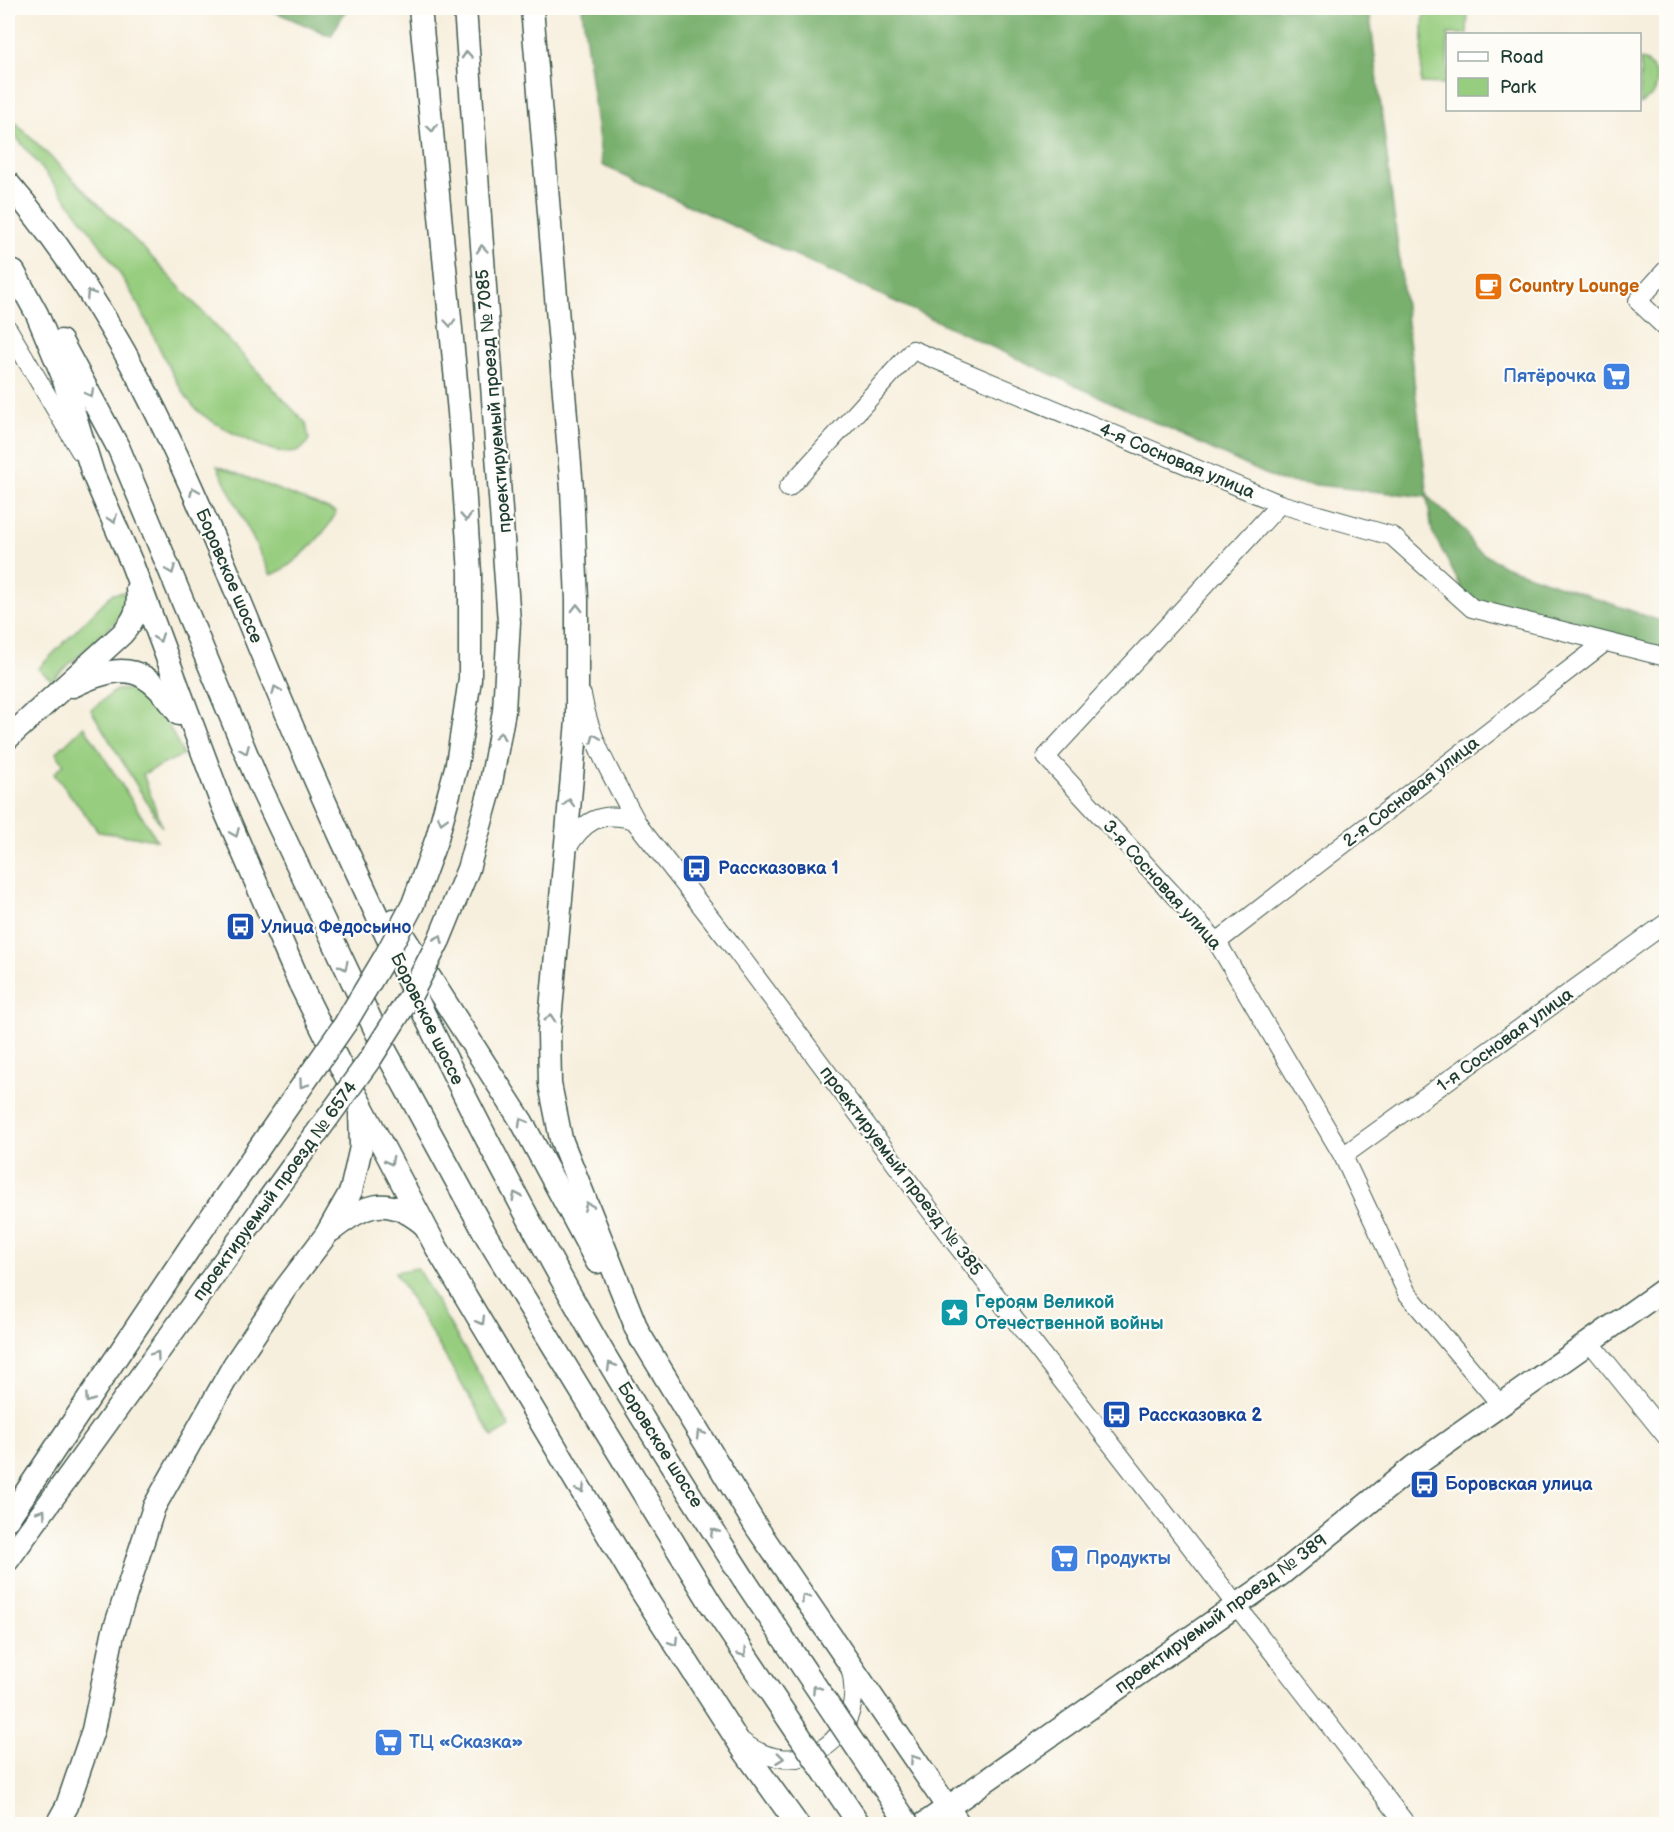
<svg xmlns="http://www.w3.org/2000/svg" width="1674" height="1832" viewBox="0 0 1674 1832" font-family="'Balsamiq Sans',sans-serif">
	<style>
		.green { fill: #97cd7f; stroke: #5b855a; stroke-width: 1.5 }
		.forest { fill: #79b06e; stroke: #4c7651; stroke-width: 1.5 }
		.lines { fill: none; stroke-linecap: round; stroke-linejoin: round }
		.minor-casing { stroke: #3f584d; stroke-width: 20 }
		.major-casing { stroke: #3f584d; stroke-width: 25 }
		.minor { stroke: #fff; stroke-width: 18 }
		.major { stroke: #fff; stroke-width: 22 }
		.major-bridge-casing { stroke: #3f584d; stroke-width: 25; stroke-linecap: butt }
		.major-bridge { stroke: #fff; stroke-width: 22 }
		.oneway { stroke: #8f9e9a }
		.labels { text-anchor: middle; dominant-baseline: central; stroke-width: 4.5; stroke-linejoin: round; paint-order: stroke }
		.food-label { font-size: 18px; font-weight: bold; fill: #c56008; stroke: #fdfcf7; text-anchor: start }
		.shop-label { font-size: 18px; font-weight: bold; fill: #366cbe; stroke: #fdfcf7; text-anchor: start }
		.street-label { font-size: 18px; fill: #1f3d34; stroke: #fdfcf7 }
		.transit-label { font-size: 18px; font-weight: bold; fill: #164399; stroke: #fdfcf7; text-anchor: start }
		.culture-label { font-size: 18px; font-weight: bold; fill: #0d838f; stroke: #fdfcf7; text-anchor: start }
	</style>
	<rect width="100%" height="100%" fill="#fdfcf7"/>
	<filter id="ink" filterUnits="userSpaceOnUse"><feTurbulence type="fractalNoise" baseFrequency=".0167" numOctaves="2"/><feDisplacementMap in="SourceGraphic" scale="12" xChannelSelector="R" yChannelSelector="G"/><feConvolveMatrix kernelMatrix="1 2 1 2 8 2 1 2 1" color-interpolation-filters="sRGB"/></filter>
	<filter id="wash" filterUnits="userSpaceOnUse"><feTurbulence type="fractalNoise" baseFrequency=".008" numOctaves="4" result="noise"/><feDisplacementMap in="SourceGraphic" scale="24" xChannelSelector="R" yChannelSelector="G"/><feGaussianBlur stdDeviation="1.35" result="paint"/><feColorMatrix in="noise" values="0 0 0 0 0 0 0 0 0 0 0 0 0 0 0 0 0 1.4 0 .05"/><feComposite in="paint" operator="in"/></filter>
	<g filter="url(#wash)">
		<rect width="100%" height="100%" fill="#f7efdd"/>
		<!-- green -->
		<g class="green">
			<path d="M1424,8L1468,10L1467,34H1448L1447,84L1421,83Z"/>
			<path d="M1640,59C1656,65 1661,80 1653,95L1640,104Z"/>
			<path d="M8,115L147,252L297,414L306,423L309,439C306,444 303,450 296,452C275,458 208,423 194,407C166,372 152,325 128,287C93,230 50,178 8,127Z"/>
			<path d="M217,466L336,512C328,532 292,568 271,575Z"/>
			<path d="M126,592L123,615L52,680L38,669L112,594Z"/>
			<path d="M135,689C162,704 170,728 183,755L143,774L162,827L91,710L116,690Z"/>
			<path d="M84,726L157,840L99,832L54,774L64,764L56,753Z"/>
			<path d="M417,1268L510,1427L493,1437L395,1272Z"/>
		</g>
		<!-- forest -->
		<g class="forest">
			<path d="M266,8H347L331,36Z"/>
			<path d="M582,8H1369L1428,497L1465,531L1474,548L1504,566L1666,623V657L1472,608L1432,531L1427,497L1280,481L602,165Z"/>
		</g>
	</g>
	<g filter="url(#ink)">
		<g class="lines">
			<defs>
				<g id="minor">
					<path d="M1666,270L1638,301L1666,328"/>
					<path d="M8,329L80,451"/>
					<path d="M788,488L913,350L1280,504L1392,536L1472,608L1666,657"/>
					<path d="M1280,504L1046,757L1217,942L1343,1156L1407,1293L1501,1405"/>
					<path d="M582,695C590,742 617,785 639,826"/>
					<path d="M566,850C583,821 600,810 634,820L735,949L942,1226L1406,1824"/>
					<path d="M1217,942L1604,643"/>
					<path d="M1343,1156L1666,923"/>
					<path d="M1590,1342L1666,1436"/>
					<path d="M740,1740C797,1787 870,1738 850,1667"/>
				</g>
				<g id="major">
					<path d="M420,8L459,412L470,573V679L457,764"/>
					<path d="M465,8L509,622L504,711L489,794"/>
					<path d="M532,8L572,489L577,600V721L549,1032L550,1084L561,1139L641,1339"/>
					<path d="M8,183C119,312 180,457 245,613C278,694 312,775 349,855C424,1019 505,1181 594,1337C642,1420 694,1501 745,1581"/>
					<path d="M14,272L37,314L62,374L93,474L132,564L222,804L300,984L342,1069L435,1245L642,1592L745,1752L797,1824"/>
					<path d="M61,341L119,449L259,784L384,1048L487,1237L711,1604"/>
					<path d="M73,686C125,660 147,667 179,714"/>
					<path d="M8,738L122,634C135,619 140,609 137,589"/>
					<path d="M393,920L522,1122L597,1262"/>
					<path d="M332,1230C365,1204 387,1195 422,1223"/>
					<path d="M635,1327L757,1528L959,1824"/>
					<path d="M8,1519L191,1246"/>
					<path d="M8,1560L208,1283"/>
					<path d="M57,1824L67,1806L93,1730L113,1634L154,1507L234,1365L285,1289L326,1235L351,1191L361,1147L360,1109"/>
					<path d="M924,1824L1280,1575L1413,1467L1666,1288"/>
				</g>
			</defs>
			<!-- minor casing -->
			<use href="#minor" class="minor-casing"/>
			<!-- major casing -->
			<use href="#major" class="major-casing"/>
			<!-- minor -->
			<use href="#minor" class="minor"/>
			<!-- major -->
			<use href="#major" class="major"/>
			<defs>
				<g id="major-bridge">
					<path d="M191,1246L345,1024L385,957L413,904L437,838L457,764"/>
					<path d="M208,1283L371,1058L412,993L439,940L468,869L489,794"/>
					<path d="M745,1581L908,1824"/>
					<path d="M711,1604L859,1824"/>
				</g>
			</defs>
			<!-- major-bridge casing -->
			<use href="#major-bridge" class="major-bridge-casing"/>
			<!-- major-bridge -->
			<use href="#major-bridge" class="major-bridge"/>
		</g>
		<!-- one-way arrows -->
		<defs><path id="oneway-chevron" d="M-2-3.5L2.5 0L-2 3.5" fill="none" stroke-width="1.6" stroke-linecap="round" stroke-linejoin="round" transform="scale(1.5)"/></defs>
		<g class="oneway">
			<use href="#oneway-chevron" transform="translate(467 55) rotate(-93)"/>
			<use href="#oneway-chevron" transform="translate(432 128) rotate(84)"/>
			<use href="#oneway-chevron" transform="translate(482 249) rotate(-95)"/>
			<use href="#oneway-chevron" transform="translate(90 294) rotate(-123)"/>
			<use href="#oneway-chevron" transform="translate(450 323) rotate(85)"/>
			<use href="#oneway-chevron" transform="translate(90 393) rotate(62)"/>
			<use href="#oneway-chevron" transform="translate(194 491) rotate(-113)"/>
			<use href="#oneway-chevron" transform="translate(466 517) rotate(86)"/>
			<use href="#oneway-chevron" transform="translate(113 519) rotate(67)"/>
			<use href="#oneway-chevron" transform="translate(171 570) rotate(68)"/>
			<use href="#oneway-chevron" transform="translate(577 608) rotate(-90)"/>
			<use href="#oneway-chevron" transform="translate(159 638) rotate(70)"/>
			<use href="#oneway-chevron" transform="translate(276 690) rotate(-113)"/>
			<use href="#oneway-chevron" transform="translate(500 736) rotate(-80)"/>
			<use href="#oneway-chevron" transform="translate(595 738) rotate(-113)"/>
			<use href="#oneway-chevron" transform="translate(245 750) rotate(67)"/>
			<use href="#oneway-chevron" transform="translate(569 803) rotate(-85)"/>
			<use href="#oneway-chevron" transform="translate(442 820) rotate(105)"/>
			<use href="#oneway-chevron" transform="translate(235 833) rotate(67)"/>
			<use href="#oneway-chevron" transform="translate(439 939) rotate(-66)"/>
			<use href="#oneway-chevron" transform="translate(344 966) rotate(64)"/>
			<use href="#oneway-chevron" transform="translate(550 1018) rotate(-85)"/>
			<use href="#oneway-chevron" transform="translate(303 1084) rotate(125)"/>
			<use href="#oneway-chevron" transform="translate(522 1122) rotate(-120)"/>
			<use href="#oneway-chevron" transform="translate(390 1161) rotate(62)"/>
			<use href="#oneway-chevron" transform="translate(516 1196) rotate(-117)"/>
			<use href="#oneway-chevron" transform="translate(588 1206) rotate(-112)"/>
			<use href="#oneway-chevron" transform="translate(481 1321) rotate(59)"/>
			<use href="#oneway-chevron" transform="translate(156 1355) rotate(-54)"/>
			<use href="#oneway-chevron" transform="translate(611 1366) rotate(-121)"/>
			<use href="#oneway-chevron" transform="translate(89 1399) rotate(124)"/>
			<use href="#oneway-chevron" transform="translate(700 1434) rotate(-121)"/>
			<use href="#oneway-chevron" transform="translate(581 1489) rotate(59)"/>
			<use href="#oneway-chevron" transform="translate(42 1513) rotate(-54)"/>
			<use href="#oneway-chevron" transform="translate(714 1532) rotate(-122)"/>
			<use href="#oneway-chevron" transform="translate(805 1598) rotate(-124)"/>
			<use href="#oneway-chevron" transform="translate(674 1642) rotate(58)"/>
			<use href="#oneway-chevron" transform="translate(743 1653) rotate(56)"/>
			<use href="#oneway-chevron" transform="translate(816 1689) rotate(-124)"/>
			<use href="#oneway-chevron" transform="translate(780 1758) rotate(7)"/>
			<use href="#oneway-chevron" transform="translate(914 1759) rotate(-124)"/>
		</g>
	</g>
	<!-- icons -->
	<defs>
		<symbol id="cafe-square" viewBox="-11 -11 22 22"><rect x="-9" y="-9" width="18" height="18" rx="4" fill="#e8710a" stroke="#fdfcf7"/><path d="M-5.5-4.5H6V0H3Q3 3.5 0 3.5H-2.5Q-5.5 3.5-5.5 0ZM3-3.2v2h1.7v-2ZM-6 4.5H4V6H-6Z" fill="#fff"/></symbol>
		<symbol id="supermarket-square" viewBox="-11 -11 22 22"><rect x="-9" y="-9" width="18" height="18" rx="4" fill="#3f7fe0" stroke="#fdfcf7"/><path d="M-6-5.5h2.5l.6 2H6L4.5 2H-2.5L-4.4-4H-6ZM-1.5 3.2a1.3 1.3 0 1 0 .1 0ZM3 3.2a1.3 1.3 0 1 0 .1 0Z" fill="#fff"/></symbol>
		<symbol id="bus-square" viewBox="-11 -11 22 22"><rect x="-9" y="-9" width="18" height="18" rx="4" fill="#1a4fb4" stroke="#fdfcf7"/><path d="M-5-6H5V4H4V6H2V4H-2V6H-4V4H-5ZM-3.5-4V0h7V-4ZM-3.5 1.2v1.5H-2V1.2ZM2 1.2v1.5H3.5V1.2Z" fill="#fff"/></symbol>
		<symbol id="sight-square" viewBox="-11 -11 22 22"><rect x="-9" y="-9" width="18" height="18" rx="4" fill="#0f9aa8" stroke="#fdfcf7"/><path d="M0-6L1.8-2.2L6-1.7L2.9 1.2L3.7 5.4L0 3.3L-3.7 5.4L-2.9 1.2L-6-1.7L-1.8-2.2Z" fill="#fff"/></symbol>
	</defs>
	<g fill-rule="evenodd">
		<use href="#cafe-square" x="1472" y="270" width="33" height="33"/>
		<use href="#supermarket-square" x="1600" y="360" width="33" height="33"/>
		<use href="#bus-square" x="680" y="852" width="33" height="33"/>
		<use href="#bus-square" x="224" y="910" width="33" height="33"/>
		<use href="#sight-square" x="938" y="1296" width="33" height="33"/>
		<use href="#bus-square" x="1100" y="1398" width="33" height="33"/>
		<use href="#bus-square" x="1408" y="1468" width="33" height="33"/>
		<use href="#supermarket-square" x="1048" y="1542" width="33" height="33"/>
		<use href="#supermarket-square" x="372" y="1726" width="33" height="33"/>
	</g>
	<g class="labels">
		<!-- food labels -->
		<g class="food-label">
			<text x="1509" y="286">Country Lounge</text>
		</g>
		<!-- shop labels -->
		<g class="shop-label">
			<text x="1596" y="376" text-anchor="end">Пятёрочка</text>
			<text x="1086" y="1558">Продукты</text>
			<text x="409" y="1742">ТЦ «Сказка»</text>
		</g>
		<!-- street labels -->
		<g class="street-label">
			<text transform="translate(494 401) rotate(-95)">проектируемый проезд № 7085</text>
			<text transform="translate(1177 461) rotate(23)">4-я Сосновая улица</text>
			<text transform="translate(229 576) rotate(67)">Боровское шоссе</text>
			<text transform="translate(1411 792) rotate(-38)">2-я Сосновая улица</text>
			<text transform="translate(1162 885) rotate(48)">3-я Сосновая улица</text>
			<text transform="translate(427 1019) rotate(64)">Боровское шоссе</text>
			<text transform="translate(1505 1040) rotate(-36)">1-я Сосновая улица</text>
			<text transform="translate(901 1171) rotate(53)">проектируемый проезд № 385</text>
			<text transform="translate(275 1191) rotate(-54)">проектируемый проезд № 6574</text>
			<text transform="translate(660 1445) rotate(58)">Боровское шоссе</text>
			<text transform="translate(1221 1614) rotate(-36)">проектируемый проезд № 389</text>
		</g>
		<!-- transit labels -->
		<g class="transit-label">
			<text x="718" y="868">Рассказовка 1</text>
			<text x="261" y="927">Улица Федосьино</text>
			<text x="1138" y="1415">Рассказовка 2</text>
			<text x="1445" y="1484">Боровская улица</text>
		</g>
		<!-- culture labels -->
		<g class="culture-label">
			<text x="975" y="1302">Героям Великой<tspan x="975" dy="21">Отечественной войны</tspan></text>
		</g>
	</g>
	<!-- margin -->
	<rect width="1674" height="1832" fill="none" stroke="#fdfcf7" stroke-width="30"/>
	<!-- legend -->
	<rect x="1446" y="33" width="195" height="78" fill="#fdfcf7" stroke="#a4b0a9" stroke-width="1.5"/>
	<rect x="1458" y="52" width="30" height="9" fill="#ffffff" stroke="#a4b0a9" stroke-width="1.5"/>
	<text x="1500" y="63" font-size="18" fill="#1f3d34">Road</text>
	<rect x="1458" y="78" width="30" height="18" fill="#97cd7f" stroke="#a4b0a9" stroke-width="1.5"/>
	<text x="1500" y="93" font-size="18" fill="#1f3d34">Park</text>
</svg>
